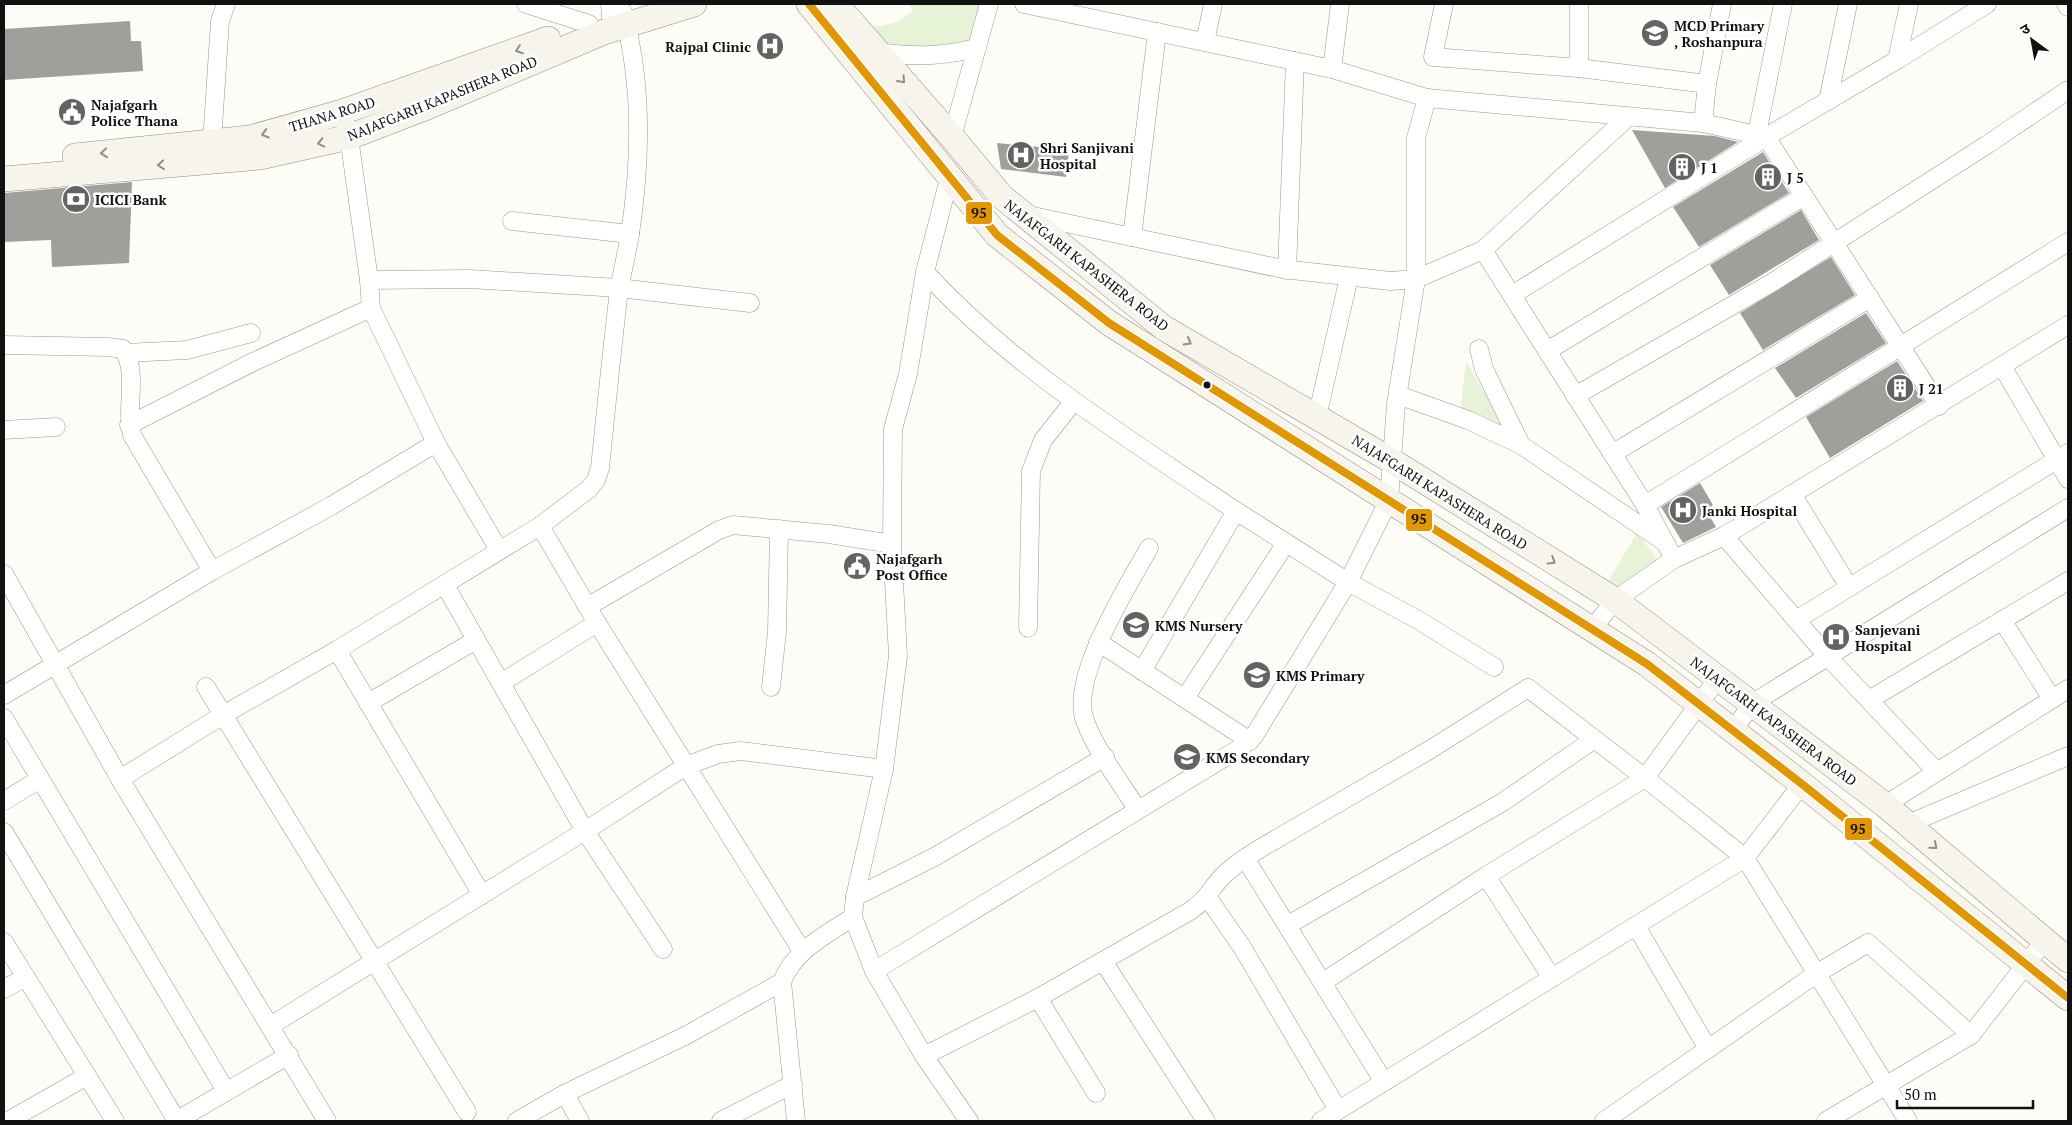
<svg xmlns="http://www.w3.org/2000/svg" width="2072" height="1125" viewBox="0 0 2072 1125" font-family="'PT Serif','Noto Sans Devanagari',serif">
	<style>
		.green { fill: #e7f3d7 }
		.building { fill: #a19f9c }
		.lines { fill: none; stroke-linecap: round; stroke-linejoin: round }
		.minor-casing { stroke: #979795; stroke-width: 19 }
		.secondary-casing { stroke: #8e8d8b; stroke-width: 26 }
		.minor { stroke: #fffffe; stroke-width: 18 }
		.secondary { stroke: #f6f4eb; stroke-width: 25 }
		.bus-1-casing { stroke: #fff; stroke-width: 11 }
		.bus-1 { stroke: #e09702; stroke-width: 8 }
		.oneway { stroke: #8f8e89 }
		.bus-dot { fill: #111; stroke: #fff; stroke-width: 2 }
		.labels { text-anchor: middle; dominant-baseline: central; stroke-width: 5; stroke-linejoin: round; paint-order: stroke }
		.poi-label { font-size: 14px; font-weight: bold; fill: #111; stroke: #fff; text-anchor: start }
		.street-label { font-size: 14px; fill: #111; stroke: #fff }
		.line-badge { stroke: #fff; stroke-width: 2 }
		.pale-badge-label { font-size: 14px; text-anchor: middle; font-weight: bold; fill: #111 }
	</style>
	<rect width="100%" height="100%" fill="#fdfcf7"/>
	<!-- green -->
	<g class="green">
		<path d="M908,4H987L975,46L884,53L865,29L898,22L913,11Z"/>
		<path d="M1466,361L1511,439L1460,414Z"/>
		<path d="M1637,533L1661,563L1623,593L1607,583Z"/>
	</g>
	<!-- building -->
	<g class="building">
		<path d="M130,21L131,41H141L143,71L4,80V29Z"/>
		<path d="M1632,130L1715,136L1738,142L1665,188Z"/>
		<path d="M997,143L1069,150L1066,177L1001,169Z"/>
		<path d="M1763,152L1789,193L1699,247L1673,207Z"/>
		<path d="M132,182L129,263L52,267L51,240L4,242V193Z"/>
		<path d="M1801,210L1819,240L1729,295L1710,265Z"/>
		<path d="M1831,257L1855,295L1763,350L1740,313Z"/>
		<path d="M1866,313L1886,343L1796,398L1775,368Z"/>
		<path d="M1897,361L1923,401L1830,458L1806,417Z"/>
		<path d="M1700,483L1713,505L1706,510L1716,527L1683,543L1661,507Z"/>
	</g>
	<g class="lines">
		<defs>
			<g id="minor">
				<path d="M526,4L589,24"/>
				<path d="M610,4L611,17"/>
				<path d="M1024,4L1332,69L1427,98"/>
				<path d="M1444,4L1433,57L1579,68L1707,84"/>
				<path d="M1579,4V68"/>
				<path d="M2066,4L2068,7"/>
				<path d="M1205,42L1213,4"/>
				<path d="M877,52C915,57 939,57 977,48"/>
				<path d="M1897,60L1909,4"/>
				<path d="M1332,69L1340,4"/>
				<path d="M1828,101L1848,4"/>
				<path d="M342,112L349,137L369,280L371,308L436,443L499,550"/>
				<path d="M1703,123L1707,84L1722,4"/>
				<path d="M1757,134L1783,4"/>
				<path d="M952,137L989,4"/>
				<path d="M212,142L220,21L226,4"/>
				<path d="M950,175L925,272L908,374L893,429L892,544L898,656L884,769L855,897L853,917L874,971L924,1056L969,1121"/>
				<path d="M1028,215L1283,269L1390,281L1416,279L1483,250L1628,117"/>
				<path d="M512,221L630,234"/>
				<path d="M1132,237L1157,32"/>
				<path d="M1483,250L1645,505L1674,559"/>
				<path d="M1287,270L1295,61"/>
				<path d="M925,272C1014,369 1128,438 1236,511"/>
				<path d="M369,280L469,279L619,288L750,303"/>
				<path d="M4,345L108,347L123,349C139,373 125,408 132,435L212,571"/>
				<path d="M1479,349L1484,369L1521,445"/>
				<path d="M1547,351L1804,196"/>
				<path d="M125,353L187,350L251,333"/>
				<path d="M2002,366L2068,479"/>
				<path d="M1398,395L1468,420L1521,445L1663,541"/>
				<path d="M1575,396L1773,282L1988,144L2068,90"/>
				<path d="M1939,406L1766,137L1897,60L1987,4"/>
				<path d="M1317,417L1349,277"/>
				<path d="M129,425L253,362L371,308"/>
				<path d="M4,430L56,427"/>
				<path d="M1612,454L1870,298"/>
				<path d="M1792,494L1849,587"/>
				<path d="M1645,505L2068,242"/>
				<path d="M540,526L597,623L802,951"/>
				<path d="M1724,536L1827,656L1937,772"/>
				<path d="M4,574L120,779L327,1121"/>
				<path d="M445,585L585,831L663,949"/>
				<path d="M587,607L719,530L733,525L829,534L892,544"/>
				<path d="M1796,620L2068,453"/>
				<path d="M2002,620L2052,699"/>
				<path d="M1028,628L1031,471L1043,440L1074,401"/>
				<path d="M1592,629L1615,600L1674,559L1724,536L2068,325"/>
				<path d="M1098,642L1250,741"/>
				<path d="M337,650L482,895"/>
				<path d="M1142,671L1236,511L1348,582L1420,621L1494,667"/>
				<path d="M501,683L597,623"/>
				<path d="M206,687L467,1112"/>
				<path d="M771,687L777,632L779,529"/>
				<path d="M4,695L212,571L331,506L436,443"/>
				<path d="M1185,698L1286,543"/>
				<path d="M1869,700L2068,581"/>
				<path d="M368,703L476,640"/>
				<path d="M4,718L226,1091"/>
				<path d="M1733,730L1753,703L2068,508"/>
				<path d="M120,779L223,715L337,650L540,526L589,489L596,480L600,468C606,409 612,349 619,290C622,272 627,253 630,234C641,161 643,84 623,12"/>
				<path d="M1802,784L1745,858L1908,1121"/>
				<path d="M4,801L40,779"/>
				<path d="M1885,805L2068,689"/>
				<path d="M1138,810C1120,782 1097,752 1085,721C1069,678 1128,586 1149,548"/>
				<path d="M1908,824L2068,756"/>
				<path d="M4,832L177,1121"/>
				<path d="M1245,858L1384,1082"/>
				<path d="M1486,876L1552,978"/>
				<path d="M855,897L936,856L1105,757"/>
				<path d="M1208,898L1242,947L1338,1110"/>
				<path d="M1288,925L1503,802L1593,740"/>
				<path d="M1636,926L1708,1049"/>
				<path d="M4,942L115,1121"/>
				<path d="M1103,961L1206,1121"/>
				<path d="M874,971L1240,748L1254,736L1348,582L1389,500L1396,404L1416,279V138L1427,98L1703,123L1766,137L1512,295"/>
				<path d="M1323,982L1486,876L1645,778L1718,678"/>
				<path d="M4,989L26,977"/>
				<path d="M1038,998L1096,1093"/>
				<path d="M270,1026L585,831L686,766L718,754L741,751L884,769"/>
				<path d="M924,1056L1038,998L1190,911C1207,899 1208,893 1220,879C1232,866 1246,857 1261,848L1431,749L1528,688L1645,778L1745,858L1321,1121"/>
				<path d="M565,1094L580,1121"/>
				<path d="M8,1121L87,1076"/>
				<path d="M176,1121L289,1055"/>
				<path d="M517,1121L566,1093L685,1036L782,982"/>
				<path d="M721,1121L793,1084"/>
				<path d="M796,1121L782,982C794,950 826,935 853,917"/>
				<path d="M1604,1121L1816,974L1868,943L1971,1035"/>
				<path d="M1826,1121L1971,1035L2045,940"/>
			</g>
			<g id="secondary">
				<path d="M809,4L997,235L1109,323L1647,664L1802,784L2068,998"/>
				<path d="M836,4L952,137L1001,196L1164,328L1392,461L1615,600L1885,805L2068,960"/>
				<path d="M75,156L250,138L342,112L548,39"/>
				<path d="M4,179L260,157L349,137L427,107L604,32L694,4"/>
			</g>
		</defs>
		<!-- minor casing -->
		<use href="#minor" class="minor-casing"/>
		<!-- secondary casing -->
		<use href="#secondary" class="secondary-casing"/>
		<!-- minor -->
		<use href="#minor" class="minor"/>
		<!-- secondary -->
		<use href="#secondary" class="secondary"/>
		<defs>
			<path id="bus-1" d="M809,4L997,235L1109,323L1647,664L1802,784L2068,998"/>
		</defs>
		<!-- bus-1 casing -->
		<use href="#bus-1" class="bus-1-casing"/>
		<!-- bus-1 -->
		<use href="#bus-1" class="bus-1"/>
	</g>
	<!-- one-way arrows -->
	<defs><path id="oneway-chevron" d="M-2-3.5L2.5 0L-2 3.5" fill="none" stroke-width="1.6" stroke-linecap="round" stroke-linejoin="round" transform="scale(1.25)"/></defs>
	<g class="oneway">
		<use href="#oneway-chevron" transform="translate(519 50) rotate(160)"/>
		<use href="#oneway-chevron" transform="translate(902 80) rotate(48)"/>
		<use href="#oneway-chevron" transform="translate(265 134) rotate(164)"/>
		<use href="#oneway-chevron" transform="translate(321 143) rotate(167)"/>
		<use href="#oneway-chevron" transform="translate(104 153) rotate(174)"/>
		<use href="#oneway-chevron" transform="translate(161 165) rotate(175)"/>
		<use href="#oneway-chevron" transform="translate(1188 342) rotate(30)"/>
		<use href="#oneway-chevron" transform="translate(1552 561) rotate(32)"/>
		<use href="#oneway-chevron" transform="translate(1934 846) rotate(40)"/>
	</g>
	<!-- icons -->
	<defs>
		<symbol id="school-disc" viewBox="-11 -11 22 22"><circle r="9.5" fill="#646362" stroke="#fff"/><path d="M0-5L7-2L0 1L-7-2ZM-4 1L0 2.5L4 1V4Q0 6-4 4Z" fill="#fff"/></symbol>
		<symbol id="hospital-disc" viewBox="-11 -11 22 22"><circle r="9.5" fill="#646362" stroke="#fff"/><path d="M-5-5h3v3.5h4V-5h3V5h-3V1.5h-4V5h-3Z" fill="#fff"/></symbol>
		<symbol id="civic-disc" viewBox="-11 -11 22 22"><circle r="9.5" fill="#646362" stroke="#fff"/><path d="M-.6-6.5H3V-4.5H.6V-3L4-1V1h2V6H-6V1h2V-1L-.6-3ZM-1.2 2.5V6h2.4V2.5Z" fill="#fff"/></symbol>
		<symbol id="building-disc" viewBox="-11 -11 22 22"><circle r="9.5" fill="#646362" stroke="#fff"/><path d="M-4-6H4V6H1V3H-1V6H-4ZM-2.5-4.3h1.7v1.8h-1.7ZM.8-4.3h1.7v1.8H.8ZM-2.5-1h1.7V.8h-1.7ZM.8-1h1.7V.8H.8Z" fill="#fff"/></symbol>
		<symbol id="bank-disc" viewBox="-11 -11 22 22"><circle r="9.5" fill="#646362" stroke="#fff"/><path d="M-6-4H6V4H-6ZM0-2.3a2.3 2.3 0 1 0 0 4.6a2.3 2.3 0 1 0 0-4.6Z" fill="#fff"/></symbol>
	</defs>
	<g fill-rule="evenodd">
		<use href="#school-disc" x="1639" y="17" width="32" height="32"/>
		<use href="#hospital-disc" x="754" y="30" width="32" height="32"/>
		<use href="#civic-disc" x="56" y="96" width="32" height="32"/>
		<use href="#hospital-disc" x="1005" y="139" width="32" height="32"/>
		<use href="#building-disc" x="1666" y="151" width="32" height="32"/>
		<use href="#building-disc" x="1752" y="161" width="32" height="32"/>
		<use href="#bank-disc" x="60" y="183" width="32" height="32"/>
		<use href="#building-disc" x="1884" y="372" width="32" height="32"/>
		<use href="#hospital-disc" x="1667" y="494" width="32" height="32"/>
		<use href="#civic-disc" x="841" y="550" width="32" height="32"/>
		<use href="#school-disc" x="1120" y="609" width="32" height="32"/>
		<use href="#hospital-disc" x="1820" y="621" width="32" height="32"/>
		<use href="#school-disc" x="1241" y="659" width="32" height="32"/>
		<use href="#school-disc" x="1171" y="741" width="32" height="32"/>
	</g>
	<!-- markers -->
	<circle class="bus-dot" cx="1207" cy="385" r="4.5"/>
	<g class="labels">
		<!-- poi labels -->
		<g class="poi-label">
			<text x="1674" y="25">MCD Primary<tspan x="1674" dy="16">, Roshanpura</tspan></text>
			<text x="751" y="46" text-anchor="end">Rajpal Clinic</text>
			<text x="91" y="104">Najafgarh<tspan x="91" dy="16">Police Thana</tspan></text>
			<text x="1040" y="147">Shri Sanjivani<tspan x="1040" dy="16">Hospital</tspan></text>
			<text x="1701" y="167">J 1</text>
			<text x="1787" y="177">J 5</text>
			<text x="95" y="199">ICICI Bank</text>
			<text x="1919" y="388">J 21</text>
			<text x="1702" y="510">Janki Hospital</text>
			<text x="876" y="558">Najafgarh<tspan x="876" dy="16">Post Office</tspan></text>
			<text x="1155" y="625">KMS Nursery</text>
			<text x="1855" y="629">Sanjevani<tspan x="1855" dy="16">Hospital</tspan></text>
			<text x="1276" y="675">KMS Primary</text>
			<text x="1206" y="757">KMS Secondary</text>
		</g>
		<!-- street labels -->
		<g class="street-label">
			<text transform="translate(442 98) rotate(-22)">NAJAFGARH KAPASHERA ROAD</text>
			<text transform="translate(332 114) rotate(-17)">THANA ROAD</text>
			<text transform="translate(1087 265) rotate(38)">NAJAFGARH KAPASHERA ROAD</text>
			<text transform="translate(1440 492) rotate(32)">NAJAFGARH KAPASHERA ROAD</text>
			<text transform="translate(1774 721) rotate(37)">NAJAFGARH KAPASHERA ROAD</text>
		</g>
	</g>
	<g class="line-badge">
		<rect x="965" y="201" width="28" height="24" rx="5" fill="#e09702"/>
		<rect x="1405" y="508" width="28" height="24" rx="5" fill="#e09702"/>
		<rect x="1844" y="817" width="29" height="24" rx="5" fill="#e09702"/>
	</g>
	<g class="pale-badge-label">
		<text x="979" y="218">95</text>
		<text x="1419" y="524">95</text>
		<text x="1858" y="834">95</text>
	</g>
	<!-- border -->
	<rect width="2072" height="1125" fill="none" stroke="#111111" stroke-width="10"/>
	<!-- north arrow -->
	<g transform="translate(2032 40) rotate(328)" stroke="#ffffff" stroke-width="4" paint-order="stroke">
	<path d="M0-4L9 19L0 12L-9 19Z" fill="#111111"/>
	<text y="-8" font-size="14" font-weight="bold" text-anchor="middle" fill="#111111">उ</text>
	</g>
	<!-- scale -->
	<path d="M1897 1100v8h136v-8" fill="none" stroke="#111111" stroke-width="2.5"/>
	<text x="1904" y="1100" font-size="15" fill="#111111" stroke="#ffffff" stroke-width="4" paint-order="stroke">50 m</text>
</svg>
